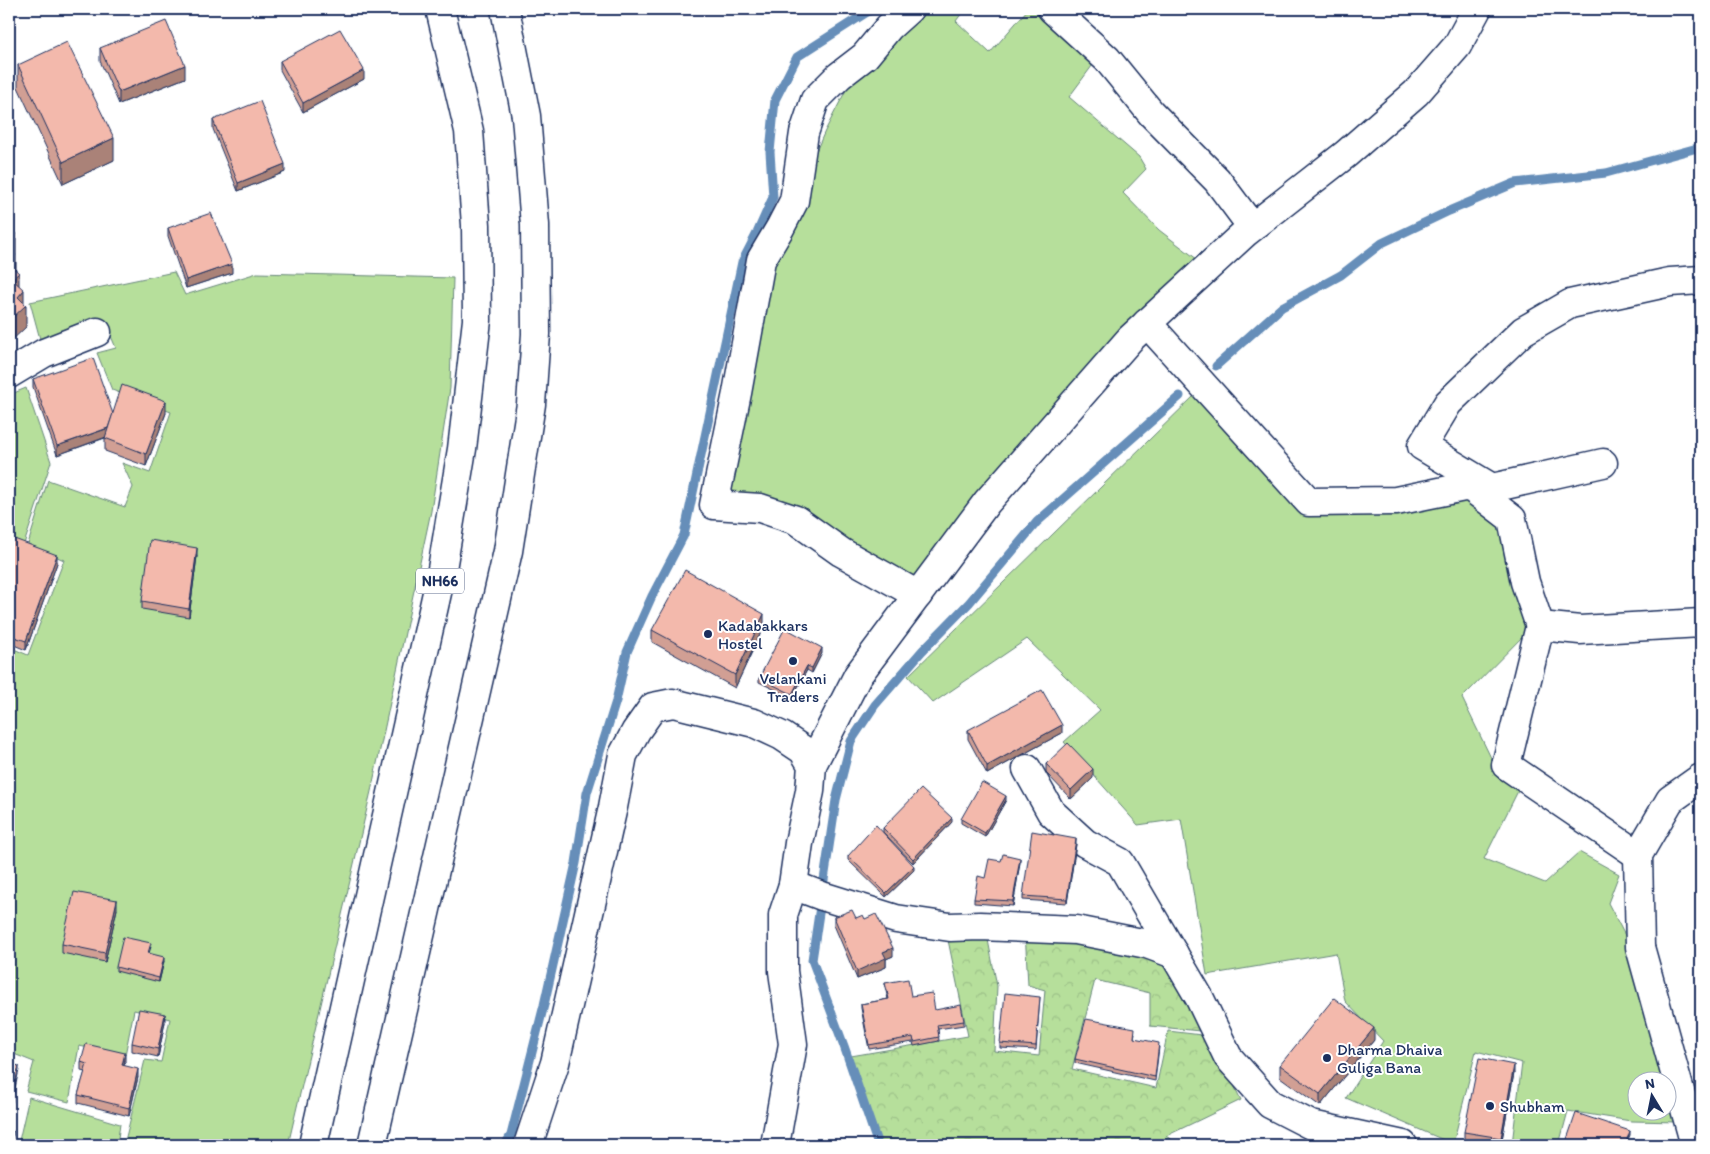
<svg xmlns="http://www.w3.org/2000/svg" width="1710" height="1154" viewBox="0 0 1710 1154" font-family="Itim,sans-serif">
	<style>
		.green { fill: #b6df9b; stroke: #68877c }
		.forest { fill: url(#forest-crowns); stroke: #68877c }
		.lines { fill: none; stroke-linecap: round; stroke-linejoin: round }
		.stream { stroke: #668eb9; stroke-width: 9 }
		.minor-casing { stroke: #1b2f5e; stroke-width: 31 }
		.trunk-casing { stroke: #1b2f5e; stroke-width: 31 }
		.minor { stroke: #fff; stroke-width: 28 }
		.trunk { stroke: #fff; stroke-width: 28 }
		.wall { fill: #d19f94; stroke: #1b2f5e }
		.shaded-wall { fill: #aa8278; stroke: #1b2f5e }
		.building { fill: #f3b9ac; stroke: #1b2f5e }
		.poi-dot { fill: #1b2f5e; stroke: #fff; stroke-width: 2 }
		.labels { text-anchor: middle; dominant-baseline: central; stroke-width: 4; stroke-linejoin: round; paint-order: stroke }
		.shield { fill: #fff; stroke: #5f6d8e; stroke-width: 1 }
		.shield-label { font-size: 15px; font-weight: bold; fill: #1b2f5e }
		.poi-label { font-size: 16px; fill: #1b2f5e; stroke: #fff; text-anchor: start }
	</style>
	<defs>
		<pattern id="forest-crowns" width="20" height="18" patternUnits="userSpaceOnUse" patternTransform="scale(1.25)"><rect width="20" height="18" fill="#b6df9b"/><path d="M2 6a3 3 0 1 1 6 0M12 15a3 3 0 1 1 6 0" fill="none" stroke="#9cc088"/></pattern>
	</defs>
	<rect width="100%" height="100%" fill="#fff"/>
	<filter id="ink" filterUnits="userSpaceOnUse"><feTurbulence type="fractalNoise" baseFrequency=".02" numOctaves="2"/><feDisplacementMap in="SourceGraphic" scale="10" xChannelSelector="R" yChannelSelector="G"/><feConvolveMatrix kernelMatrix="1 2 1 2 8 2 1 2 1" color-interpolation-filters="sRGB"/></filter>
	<g filter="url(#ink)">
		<!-- green -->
		<g class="green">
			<path d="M921,9H965L956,21L990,53L1028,9H1036L1095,62L1069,97L1139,157L1146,169L1123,193L1159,230L1206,266L917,592L843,551L716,504L761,260L794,201L825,131L846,90Z"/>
			<path d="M174,272L185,295L257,273L453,278L450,388L431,511L372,787L288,1145H167L125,1141L145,1060L161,1062L170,1019L134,1010L125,1055L79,1046L69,1102L26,1091L34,1062L9,1052V647L28,655L64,560L28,544L48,480L125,507L133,487L122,463L150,473L171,412L112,390L97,353L116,348L105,322L40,339L30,302Z"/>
			<path d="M26,388L51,462L24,544L9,538V395Z"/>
			<path d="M1196,394L1310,511L1466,495L1505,522L1531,628L1462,698L1493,762L1520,787L1484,859L1545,883L1579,852L1619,874L1608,903L1632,949L1667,1081L1638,1082V1112H1668V1083L1678,1122L1631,1121L1568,1111L1559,1145L1512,1144L1522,1063L1476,1051L1453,1144L1346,1098L1383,1041L1345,1001L1336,953L1207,975L1181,819L1138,825L1064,742L1100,710L1027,639L933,703L908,676Z"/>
			<path d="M29,1097L120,1124L117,1145H18Z"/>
		</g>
		<!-- forest -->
		<path class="forest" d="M1025,931L1165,954L1210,1032L1150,1026V993L1095,980L1072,1069L1156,1088L1168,1031L1210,1036L1241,1100L1166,1136L1179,1145H881L851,1056L968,1036L948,940H988L997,986L994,1051L1039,1056L1045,990L1028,985Z"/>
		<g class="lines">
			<!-- stream -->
			<g class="stream">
				<path d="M1216,366L1282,307L1341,275L1382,243L1449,211L1515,183L1606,173L1701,147"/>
				<path d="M505,1145L511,1135L544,1005L576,863L587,793L616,701L627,652L652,596L684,535L742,262L757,233L773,197L770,152L775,100L797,57L872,9"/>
				<path d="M878,1145L844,1046L812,960L836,800L851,741L875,705L922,651L969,603L1037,522L1180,396"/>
			</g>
			<defs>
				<g id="minor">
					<path d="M909,9L889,27L865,56L839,76L815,100L804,133L794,201L780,228L761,260L737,393L714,505L760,508L796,520L841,552L918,595"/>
					<path d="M1052,9L1107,59L1151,113L1217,180L1252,227"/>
					<path d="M1147,323L1309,502L1396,501L1469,486L1512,519L1525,582L1540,626L1580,630L1701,623"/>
					<path d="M9,374L44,353L97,332"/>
					<path d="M1603,463L1492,488L1422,446L1448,403L1523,331L1570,304L1670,282L1701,280"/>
					<path d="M1540,626L1506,765L1638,855"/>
					<path d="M812,765L858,675L987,502L1130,339L1245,233L1346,154L1416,93L1457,46L1477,9"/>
					<path d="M1027,769L1051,812L1085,843L1120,862L1199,997L1228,1057L1270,1104L1311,1125L1403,1145"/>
					<path d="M793,885L822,896L896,919L950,927L980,926L1076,930L1147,944L1174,954"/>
					<path d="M528,1145L555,1063L613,807L623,755L636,731L653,707L673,703L754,723L782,736L803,750L812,765L810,791L799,843L793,885L783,915V971L793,1044L775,1145"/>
					<path d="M1695,1145L1640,947L1638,855L1670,800L1701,778"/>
				</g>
				<g id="trunk">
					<path d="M313,1145L441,575L462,449L477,320L476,225L469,131L440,9"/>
					<path d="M372,1145L508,551L531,404L536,334L535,225L526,116L505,9"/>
				</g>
			</defs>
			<!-- minor casing -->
			<use href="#minor" class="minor-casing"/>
			<!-- trunk casing -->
			<use href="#trunk" class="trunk-casing"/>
			<!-- minor -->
			<use href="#minor" class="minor"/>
			<!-- trunk -->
			<use href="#trunk" class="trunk"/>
		</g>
		<!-- wall -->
		<g class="wall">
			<path d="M100,48L185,78L119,104L100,61Z"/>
			<path d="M280,61L364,79L303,112L280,70Z"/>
			<path d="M18,65L114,160L63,184L18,87Z"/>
			<path d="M213,120L285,172L238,191L213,129Z"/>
			<path d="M168,228L232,273L186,288L168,236Z"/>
			<path d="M33,379L113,414L166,413L146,466L105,451V438L57,455L33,387Z"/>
			<path d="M9,537L57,563L26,650L9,643Z"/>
			<path d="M197,556L189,617L142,609V601Z"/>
			<path d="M764,626L735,688L652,642V630Z"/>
			<path d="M822,653L812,673L807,670L792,698L759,682V678Z"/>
			<path d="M968,730L1062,733L987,774L968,739Z"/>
			<path d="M1046,764L1093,778L1071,799L1046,773Z"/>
			<path d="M1006,800L985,837L961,823V819Z"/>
			<path d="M952,822L913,863L883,832V828Z"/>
			<path d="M1076,844L1067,903L1023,900V896Z"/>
			<path d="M848,856L914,870L886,897L848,860Z"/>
			<path d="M1001,861L1020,862L1013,906L974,903V899Z"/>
			<path d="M117,909L105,962L62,953V944Z"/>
			<path d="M834,917L856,918L865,919L893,956L886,959V967L857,979L834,925Z"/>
			<path d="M151,947L149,953L164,961L159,982L116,971V967Z"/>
			<path d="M885,983L935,1010L964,1021V1025L938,1029L939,1041L914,1046L913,1042L869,1049L861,1008V1004L888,999L885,987Z"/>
			<path d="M1040,997L1036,1050L1000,1048V1043Z"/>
			<path d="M165,1022L158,1057L132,1051V1043Z"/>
			<path d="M1135,1033L1134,1038L1159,1047L1155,1081L1075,1063V1059Z"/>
			<path d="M1374,1040L1320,1106L1280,1077V1065Z"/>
			<path d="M125,1061L124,1065L138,1077L129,1116L78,1103V1095L85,1072L81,1071V1062Z"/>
			<path d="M1514,1073L1501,1145H1493L1464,1140V1132Z"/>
		</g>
		<!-- shaded-wall -->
		<g class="shaded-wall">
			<path d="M185,65V78L119,104V92Z"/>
			<path d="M364,70V79L303,112V103Z"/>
			<path d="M114,138V160L63,184V162Z"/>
			<path d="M285,164V172L238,191V183Z"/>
			<path d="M16,234V275L19,273V295L9,285V241Z"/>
			<path d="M232,264V273L186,288V280Z"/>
			<path d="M24,290V306L26,305V327L9,343V321L18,297Z"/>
			<path d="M166,401V413L146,466V454Z"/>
			<path d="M109,428V436L57,455V446Z"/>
			<path d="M197,548V556L189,617V609Z"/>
			<path d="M57,555V563L26,650V641Z"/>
			<path d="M764,614V626L735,688V675Z"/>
			<path d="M822,648V653L812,673V668Z"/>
			<path d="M807,666V670L792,698V694Z"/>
			<path d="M1062,725V733L987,774V766Z"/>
			<path d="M1093,769V778L1071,799V790Z"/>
			<path d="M1006,796V800L985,837V833Z"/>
			<path d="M952,818V822L913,863V859Z"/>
			<path d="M1076,839V844L1067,903V899Z"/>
			<path d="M1020,858V862L1013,906V901Z"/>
			<path d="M914,866V870L886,897V893Z"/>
			<path d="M117,900V909L105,962V953Z"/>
			<path d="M893,948V956L886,959V967L857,979V971L883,952Z"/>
			<path d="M164,957V961L159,982V978Z"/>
			<path d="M165,1014V1022L158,1057V1049Z"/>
			<path d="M1374,1028V1040L1320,1106V1094Z"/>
			<path d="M125,1053V1061L122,1073V1065Z"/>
			<path d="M1514,1065V1073L1501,1145V1138Z"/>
			<path d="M19,1066V1070L9,1115V1111Z"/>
			<path d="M138,1069V1077L129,1116V1108Z"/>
			<path d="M13,1131V1135L10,1145H9Z"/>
			<path d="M1630,1131V1135L1626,1145H1625Z"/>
		</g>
		<!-- building -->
		<g class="building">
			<path d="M166,21L185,65L119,92L100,48Z"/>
			<path d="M340,29L364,70L303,103L280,61Z"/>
			<path d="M67,42L114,138L63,162L18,65Z"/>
			<path d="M260,101L285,164L238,183L213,120Z"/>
			<path d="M211,213L232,264L186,280L168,228Z"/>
			<path d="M9,227L16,234L9,241Z"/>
			<path d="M9,248L16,255L9,263Z"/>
			<path d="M9,264L19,273L12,279L24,290L18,297L26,305L9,321Z"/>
			<path d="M93,358L113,414L108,428L57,446L33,379Z"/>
			<path d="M122,385L166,401L146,454L105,438Z"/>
			<path d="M9,537L57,555L26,641L9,635Z"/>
			<path d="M150,540L197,548L189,609L142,601Z"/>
			<path d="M685,570L764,614L735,675L652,630Z"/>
			<path d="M785,628L822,648L812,668L807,666L792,694L759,678Z"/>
			<path d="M1042,690L1062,725L987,766L968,730Z"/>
			<path d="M1068,743L1093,769L1071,790L1046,764Z"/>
			<path d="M982,782L1006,796L985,833L961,819Z"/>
			<path d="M921,789L952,818L913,859L883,828Z"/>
			<path d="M876,825L914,866L886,893L848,856Z"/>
			<path d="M1032,831L1076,839L1067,899L1023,896Z"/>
			<path d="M1003,854L1020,858L1013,901L974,899L978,876L985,878L989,859L1001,861Z"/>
			<path d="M74,892L117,900L105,953L62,944Z"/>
			<path d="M852,910L856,918L863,915L865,919L876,914L893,948L883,952L886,958L857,971L834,917Z"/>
			<path d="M123,937L151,943L148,953L164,957L159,978L116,967Z"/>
			<path d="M908,979L911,996L932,993L935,1010L961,1005L964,1021L937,1025L939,1037L914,1042L913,1037L869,1045L861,1004L889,999L885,983Z"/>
			<path d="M1005,993L1040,997L1036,1046L1000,1043Z"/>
			<path d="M1334,998L1374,1028L1320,1094L1280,1065Z"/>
			<path d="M139,1009L165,1014L158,1049L132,1043Z"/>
			<path d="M1086,1019L1135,1028L1134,1038L1159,1043L1155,1077L1075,1059Z"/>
			<path d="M86,1044L125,1053L122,1065L138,1069L129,1108L78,1095L87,1064L81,1062Z"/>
			<path d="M1479,1058L1514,1065L1501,1138L1464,1132Z"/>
			<path d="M9,1063L19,1066L9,1111Z"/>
			<path d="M1576,1113L1630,1131L1625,1145H1565Z"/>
			<path d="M9,1130L13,1131L9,1145Z"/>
		</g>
	</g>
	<!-- markers -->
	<g class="poi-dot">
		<circle cx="708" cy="634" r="5"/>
		<circle cx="793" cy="661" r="5"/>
		<circle cx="1327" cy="1058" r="5"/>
		<circle cx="1490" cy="1106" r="5"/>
	</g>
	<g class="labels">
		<!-- shield labels -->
		<rect class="shield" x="416" y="568.5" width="48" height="25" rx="4"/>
		<g class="shield-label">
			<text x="440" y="581">NH66</text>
		</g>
		<!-- poi labels -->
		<g class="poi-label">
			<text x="718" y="625">Kadabakkars<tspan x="718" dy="18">Hostel</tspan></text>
			<text x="793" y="678" text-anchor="middle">Velankani<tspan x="793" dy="18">Traders</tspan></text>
			<text x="1337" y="1049">Dharma Dhaiva<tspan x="1337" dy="18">Guliga Bana</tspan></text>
			<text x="1500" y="1106">Shubham</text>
		</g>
	</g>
	<!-- margin -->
	<rect width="1710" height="1154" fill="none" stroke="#fff" stroke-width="30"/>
	<rect x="15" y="15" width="1680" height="1124" fill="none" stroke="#1b2f5e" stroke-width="2" filter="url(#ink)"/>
	<!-- north arrow -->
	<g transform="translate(1652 1096) rotate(350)"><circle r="24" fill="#ffffff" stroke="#a4acbf"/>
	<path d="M0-4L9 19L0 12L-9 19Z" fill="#1b2f5e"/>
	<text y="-8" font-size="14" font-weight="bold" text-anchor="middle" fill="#1b2f5e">N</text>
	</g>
</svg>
